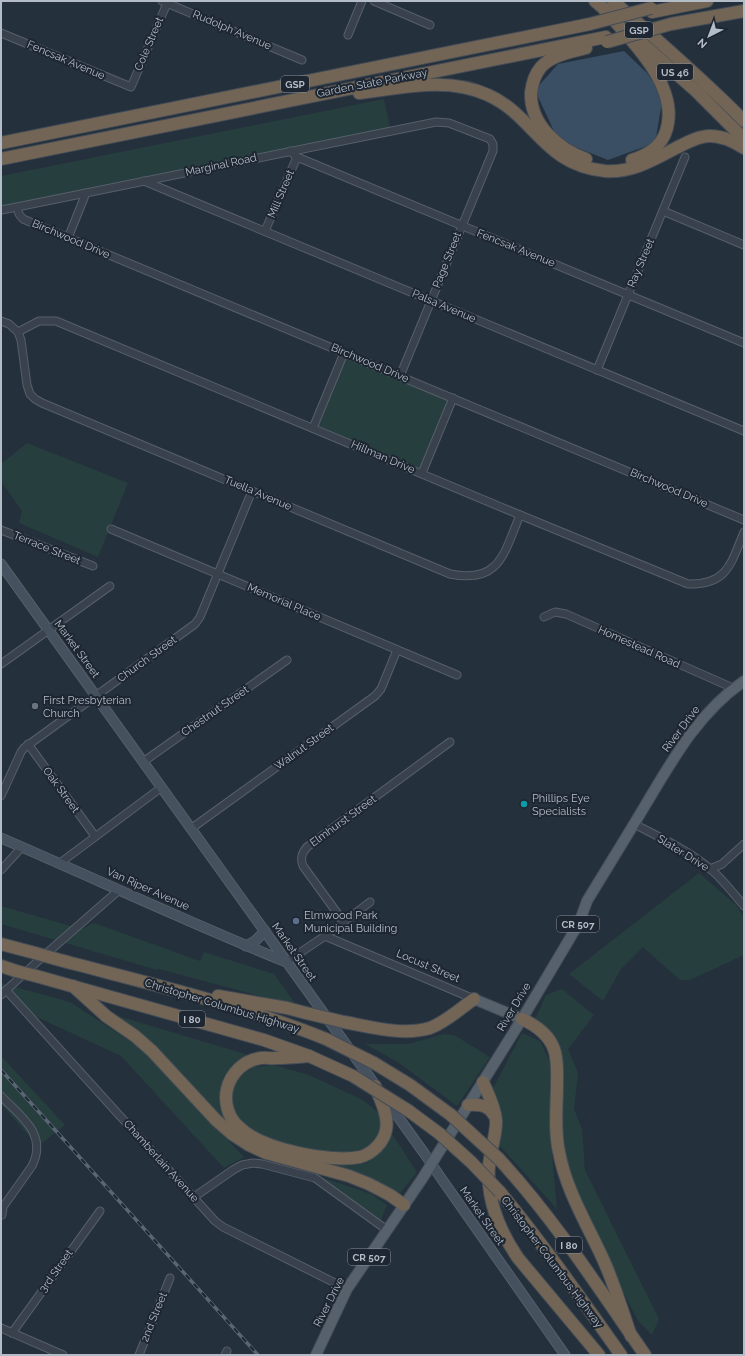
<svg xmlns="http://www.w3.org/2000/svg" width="745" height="1356" viewBox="0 0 745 1356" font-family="Raleway,sans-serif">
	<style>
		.green { fill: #273e3e }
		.water { fill: #3a4f64 }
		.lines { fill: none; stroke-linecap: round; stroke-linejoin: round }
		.street-casing { stroke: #565f6a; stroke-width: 9 }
		.secondary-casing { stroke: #565f6a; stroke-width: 11 }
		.primary-casing { stroke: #444d58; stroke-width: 12 }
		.highway-casing { stroke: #434c57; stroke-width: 14 }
		.street { stroke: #38414c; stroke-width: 7 }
		.secondary { stroke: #46515f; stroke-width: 9 }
		.primary { stroke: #56616c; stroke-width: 10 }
		.highway { stroke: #726555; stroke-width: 12 }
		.rail-casing { stroke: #5a6673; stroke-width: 3.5 }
		.rail { stroke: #1d2631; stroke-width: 2; stroke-dasharray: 6; stroke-linecap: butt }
		.highway-bridge-casing { stroke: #434c57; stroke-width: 14; stroke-linecap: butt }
		.highway-bridge { stroke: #726555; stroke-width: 12 }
		.worship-dot { fill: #6b7280; stroke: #1d2631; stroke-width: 1.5 }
		.culture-dot { fill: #0f9aa8; stroke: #1d2631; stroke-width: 1.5 }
		.service-dot { fill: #5c6f8a; stroke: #1d2631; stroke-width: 1.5 }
		.labels { text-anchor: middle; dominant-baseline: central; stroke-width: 4; stroke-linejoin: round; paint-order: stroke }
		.shield { fill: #1d2631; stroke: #868f9a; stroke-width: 1 }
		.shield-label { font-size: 10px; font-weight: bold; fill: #b3bcc7 }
		.street-label { font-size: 11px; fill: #b3bcc7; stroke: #1d2631 }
		.poi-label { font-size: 11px; fill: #b3bcc7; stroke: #1d2631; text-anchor: start }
	</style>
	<rect width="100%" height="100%" fill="#24303c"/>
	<!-- green -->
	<g class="green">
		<path d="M384,99L391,131L1,211V176Z"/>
		<path d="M344,353L453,398L422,473L313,428Z"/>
		<path d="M27,443L128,483L98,557L19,523L22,511L1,481V464Z"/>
		<path d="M699,873L736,905L744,918V955L690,980H680L643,947L621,969L603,1001L569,974Z"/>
		<path d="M1,906L81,929L94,923L200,961L204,952L274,974L297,1006L159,969L157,970L1,924Z"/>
		<path d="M1,983L70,1002L142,1049L244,1157L224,1168L121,1056L28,1013L6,991L1,996Z"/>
		<path d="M562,989L594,1015L568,1049L578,1073L574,1109L582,1129L585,1170L659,1319L652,1335L638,1321L572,1189L563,1160L554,1042L535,1019L546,995Z"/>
		<path d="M118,1016L252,1056L226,1076L219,1105L229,1129L151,1045Z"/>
		<path d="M522,1033L540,1041L550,1062L551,1144L557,1209L500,1146V1125L491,1092Z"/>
		<path d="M444,1034L454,1035L490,1057L457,1106L399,1063L365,1044H408Z"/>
		<path d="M1,1056L65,1125L38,1146L1,1104Z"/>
		<path d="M274,1065L309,1075L363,1100L380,1114L382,1129L373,1144L354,1152H317L280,1144L252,1133L235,1119L228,1100L235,1080L253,1067Z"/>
		<path d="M392,1134L417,1172L399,1195L330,1166L367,1163L389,1143Z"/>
		<path d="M321,1177L371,1194L387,1205L381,1220Z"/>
	</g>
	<!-- water -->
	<path class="water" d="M624,51L647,73L663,96L655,143L608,160L558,140L535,90L558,64Z"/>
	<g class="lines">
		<defs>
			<g id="street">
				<path d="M162,1L302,60"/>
				<path d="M374,1L430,25"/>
				<path d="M1,33L131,87L168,1"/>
				<path d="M348,35L362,1"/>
				<path d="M290,151L297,157L744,343"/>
				<path d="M144,181L744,431"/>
				<path d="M17,207L436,122L449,123L490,139L493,144V151L400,376"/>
				<path d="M1,210L17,207L19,214L23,219L744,520"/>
				<path d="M663,211L744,245"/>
				<path d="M265,231L297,157"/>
				<path d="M68,238L86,193"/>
				<path d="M1,321L9,324L18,332L21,340L27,385L30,394L35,399L42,403L450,574C500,584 504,553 520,515"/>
				<path d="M18,332L39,321H56L520,515L688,584C728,585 731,563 744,532"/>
				<path d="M597,370L685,157"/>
				<path d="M313,428L344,353"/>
				<path d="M422,473L453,398"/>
				<path d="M111,529L457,675"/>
				<path d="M1,530L93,566"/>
				<path d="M544,617L555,612L566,614L733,688"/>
				<path d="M1,664L110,586"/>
				<path d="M28,744L95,836"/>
				<path d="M143,762L287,660"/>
				<path d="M1,796L21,752L24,748L195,624L200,617L252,491"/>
				<path d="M634,824C659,837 686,849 708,867C722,878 733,893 744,906"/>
				<path d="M192,828L375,696L381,689L397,650"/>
				<path d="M60,863L162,787"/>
				<path d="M710,869L722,864L744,844"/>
				<path d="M1,870L22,847"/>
				<path d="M343,921L303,866C300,858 302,853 307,847L450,742"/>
				<path d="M325,936L474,999"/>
				<path d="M286,962L325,936L370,902"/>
				<path d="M6,990L215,1221L223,1227L347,1289"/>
				<path d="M1,995L39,960L119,890"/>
				<path d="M1,1096C21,1117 48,1134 32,1166L3,1207L2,1215"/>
				<path d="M194,1197L233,1170L242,1165L253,1163L262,1164L315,1178L387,1230"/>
				<path d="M1,1328L63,1355"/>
				<path d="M12,1333L100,1211"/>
				<path d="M139,1355L170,1278"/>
				<path d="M225,1355L227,1351"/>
			</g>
			<g id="secondary">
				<path d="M1,564L424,1153L441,1178L565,1355"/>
				<path d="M1,838C96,879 190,923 286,962"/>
				<path d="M246,946L255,941L265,931"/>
			</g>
			<g id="primary">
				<path d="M474,999L522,1019"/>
				<path d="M316,1355L347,1289L422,1179L522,1019L579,923L587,901C607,868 627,836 646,804C673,759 699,712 744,681"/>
			</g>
			<g id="highway">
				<path d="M595,1L610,14"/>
				<path d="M613,1C657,40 703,79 744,121"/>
				<path d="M604,9C629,38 675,81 668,123C665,144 651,154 632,160"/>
				<path d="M652,12L707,1"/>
				<path d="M671,24L744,11"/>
				<path d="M635,37L696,91L744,139"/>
				<path d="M586,48C571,52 552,55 541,67C535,74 532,84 531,93C530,124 558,149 586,159"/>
				<path d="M359,93C401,88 448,76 488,95C535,116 543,165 605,171C632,173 653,160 676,148C686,143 698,136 710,136C723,136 733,141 744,148"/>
				<path d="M1,143L590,24"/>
				<path d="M1,159L606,37"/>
				<path d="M1,944L35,953"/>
				<path d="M56,959C146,983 239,1004 326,1039"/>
				<path d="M1,966L16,971"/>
				<path d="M36,976L264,1040L309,1056L353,1076"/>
				<path d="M73,986L106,1016L135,1036L152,1051L216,1120L232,1134L249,1145L266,1153L349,1176L369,1184L390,1195L404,1205"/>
				<path d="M218,996L287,1008L306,1013"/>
				<path d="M522,1019C535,1025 549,1035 554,1049C558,1060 557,1072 557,1083C557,1106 554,1130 559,1152C566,1190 587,1224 603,1259C614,1283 622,1310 631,1336"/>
				<path d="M344,1022C371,1027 403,1036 430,1028C446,1022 461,1008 474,999"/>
				<path d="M309,1056C298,1057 287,1058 276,1058C271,1059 266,1057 261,1058C244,1060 231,1073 227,1089C224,1102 228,1118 239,1127C261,1149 330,1163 360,1157C372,1154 384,1142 386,1130C389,1116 380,1099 375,1086"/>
				<path d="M374,1063L410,1085L451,1115"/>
				<path d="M483,1082C488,1094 495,1107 496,1120C497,1133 490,1152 489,1166C486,1200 499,1230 518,1258L599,1355"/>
				<path d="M468,1105C479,1104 488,1105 494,1115"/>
				<path d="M409,1111L440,1134"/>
				<path d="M499,1159C555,1220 598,1287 645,1355"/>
				<path d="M500,1192C543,1244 582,1300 621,1355"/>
			</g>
		</defs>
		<!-- street casing -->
		<use href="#street" class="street-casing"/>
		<!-- secondary casing -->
		<use href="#secondary" class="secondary-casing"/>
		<!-- primary casing -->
		<use href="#primary" class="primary-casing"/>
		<!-- highway casing -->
		<use href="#highway" class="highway-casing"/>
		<!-- street -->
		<use href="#street" class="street"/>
		<!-- secondary -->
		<use href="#secondary" class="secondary"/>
		<!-- primary -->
		<use href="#primary" class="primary"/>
		<!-- highway -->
		<use href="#highway" class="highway"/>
		<defs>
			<path id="rail" d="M1,1070L258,1355"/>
		</defs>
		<!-- rail casing -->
		<use href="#rail" class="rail-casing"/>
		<!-- rail -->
		<use href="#rail" class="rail"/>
		<defs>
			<g id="highway-bridge">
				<path d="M590,24L651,8"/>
				<path d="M607,42L671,24"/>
				<path d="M35,953L56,959"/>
				<path d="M16,971L36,976"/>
				<path d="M306,1013L344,1022"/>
				<path d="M326,1039L374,1063"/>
				<path d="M353,1076L409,1111"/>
				<path d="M451,1115L499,1159"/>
				<path d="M440,1134L471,1162L500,1192"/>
			</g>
		</defs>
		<!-- highway-bridge casing -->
		<use href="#highway-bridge" class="highway-bridge-casing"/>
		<!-- highway-bridge -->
		<use href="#highway-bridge" class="highway-bridge"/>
	</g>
	<!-- markers -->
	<circle class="worship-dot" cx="35" cy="706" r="4"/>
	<circle class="culture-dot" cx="524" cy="804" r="4"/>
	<circle class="service-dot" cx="296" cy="921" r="4"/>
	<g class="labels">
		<!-- shield labels -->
		<g class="shield">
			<rect x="625" y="22" width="28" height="16" rx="3"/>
			<rect x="657" y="64" width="36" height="16" rx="3"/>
			<rect x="281" y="76" width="28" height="16" rx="3"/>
			<rect x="557" y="916" width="42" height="16" rx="3"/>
			<rect x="179" y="1011" width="26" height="16" rx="3"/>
			<rect x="556" y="1237" width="26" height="16" rx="3"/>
			<rect x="348" y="1249" width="42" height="16" rx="3"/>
		</g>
		<g class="shield-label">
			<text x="639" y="30">GSP</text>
			<text x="675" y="72">US 46</text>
			<text x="295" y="84">GSP</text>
			<text x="578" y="924">CR 507</text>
			<text x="192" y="1019">I 80</text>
			<text x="569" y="1245">I 80</text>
			<text x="369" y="1257">CR 507</text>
		</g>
		<!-- street labels -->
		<g class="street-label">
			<text transform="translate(232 30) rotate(23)">Rudolph Avenue</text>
			<text transform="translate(149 44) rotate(-67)">Cole Street</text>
			<text transform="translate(66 60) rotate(23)">Fencsak Avenue</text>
			<text transform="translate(372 83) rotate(-11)">Garden State Parkway</text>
			<text transform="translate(221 165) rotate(-12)">Marginal Road</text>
			<text transform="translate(281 194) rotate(-67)">Mill Street</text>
			<text transform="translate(71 239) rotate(23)">Birchwood Drive</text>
			<text transform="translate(516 248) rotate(22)">Fencsak Avenue</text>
			<text transform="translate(447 260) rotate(-68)">Page Street</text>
			<text transform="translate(641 263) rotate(-67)">Ray Street</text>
			<text transform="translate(444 306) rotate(23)">Palsa Avenue</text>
			<text transform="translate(370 363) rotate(23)">Birchwood Drive</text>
			<text transform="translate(383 457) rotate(23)">Hillman Drive</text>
			<text transform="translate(669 488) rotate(23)">Birchwood Drive</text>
			<text transform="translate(258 493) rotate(23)">Tuella Avenue</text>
			<text transform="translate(47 548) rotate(22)">Terrace Street</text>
			<text transform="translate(284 602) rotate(23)">Memorial Place</text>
			<text transform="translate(639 647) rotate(24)">Homestead Road</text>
			<text transform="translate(77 649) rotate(54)">Market Street</text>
			<text transform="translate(147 659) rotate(-36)">Church Street</text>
			<text transform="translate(215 711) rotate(-35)">Chestnut Street</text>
			<text transform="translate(681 729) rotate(-53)">River Drive</text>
			<text transform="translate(304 747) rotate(-36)">Walnut Street</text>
			<text transform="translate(61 790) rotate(54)">Oak Street</text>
			<text transform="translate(343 821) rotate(-36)">Elmhurst Street</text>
			<text transform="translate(683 853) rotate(32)">Slater Drive</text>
			<text transform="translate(148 889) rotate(24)">Van Riper Avenue</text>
			<text transform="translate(294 952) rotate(55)">Market Street</text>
			<text transform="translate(428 966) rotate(23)">Locust Street</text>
			<text transform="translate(222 1006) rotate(17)">Christopher Columbus Highway</text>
			<text transform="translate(514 1007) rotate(-59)">River Drive</text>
			<text transform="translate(161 1161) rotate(48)">Chamberlain Avenue</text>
			<text transform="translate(482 1216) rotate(55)">Market Street</text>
			<text transform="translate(552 1262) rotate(53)">Christopher Columbus Highway</text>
			<text transform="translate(56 1271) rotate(-55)">3rd Street</text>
			<text transform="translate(329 1302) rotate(-63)">River Drive</text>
			<text transform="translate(154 1317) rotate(-68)">2nd Street</text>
		</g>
		<!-- poi labels -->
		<g class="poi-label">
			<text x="43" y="700">First Presbyterian<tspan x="43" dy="13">Church</tspan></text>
			<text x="532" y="798">Phillips Eye<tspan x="532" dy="13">Specialists</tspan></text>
			<text x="304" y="915">Elmwood Park<tspan x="304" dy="13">Municipal Building</tspan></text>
		</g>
	</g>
	<!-- border -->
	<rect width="745" height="1356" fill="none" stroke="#b3bcc7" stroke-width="4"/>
	<!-- north arrow -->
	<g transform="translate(709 36) rotate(222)" stroke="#1d2631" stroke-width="3" paint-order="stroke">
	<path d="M0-3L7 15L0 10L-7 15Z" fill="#b3bcc7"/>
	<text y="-6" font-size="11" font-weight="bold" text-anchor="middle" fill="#b3bcc7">N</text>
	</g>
</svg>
